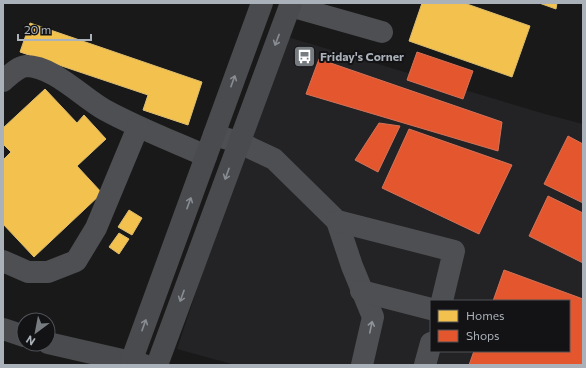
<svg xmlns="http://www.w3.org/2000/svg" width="586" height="368" viewBox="0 0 586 368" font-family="Commissioner,sans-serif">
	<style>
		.built { fill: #232325; fill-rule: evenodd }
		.homes { fill: #f2c14e; stroke: #dcbc6e }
		.shops { fill: #e4572e; stroke: #d37258 }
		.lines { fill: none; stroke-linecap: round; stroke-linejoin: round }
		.minor { stroke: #4d4f52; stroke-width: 22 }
		.major { stroke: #4a4b4e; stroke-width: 22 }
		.oneway { stroke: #888d94 }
		.oneway2 { stroke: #8e949a }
		.labels { text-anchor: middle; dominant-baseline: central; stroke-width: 4; stroke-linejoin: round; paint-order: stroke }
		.poi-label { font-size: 12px; font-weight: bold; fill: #aab1b9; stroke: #131315; text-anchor: start }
	</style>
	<rect width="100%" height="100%" fill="#191919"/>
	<!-- built -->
	<path class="built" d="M281,35L545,114L583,124V365H235L177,349ZM431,301H569V351H431Z"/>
	<!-- homes -->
	<g class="homes">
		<path d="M422,3H464L530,26L512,77L409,41Z"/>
		<path d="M539,3H557L556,9Z"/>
		<path d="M30,23L202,82L188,125L143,110L148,95L20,52Z"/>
		<path d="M45,89L77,123L84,115L106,139L77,166L102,193L34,257L3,224V160L11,152L3,144V128Z"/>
		<path d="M129,210L142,218L132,235L118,227Z"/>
		<path d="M119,233L129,239L119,254L109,247Z"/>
	</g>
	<!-- shops -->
	<g class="shops">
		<path d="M417,52L473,71L463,99L407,80Z"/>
		<path d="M319,59L502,122L498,151L306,94Z"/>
		<path d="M379,123L400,126L378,172L355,160Z"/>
		<path d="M409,129L512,165L479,234L382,188Z"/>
		<path d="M568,136L583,144V203L544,184Z"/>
		<path d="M548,196L583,213V263L529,236Z"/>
		<path d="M504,270L583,299V365H469L474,351H569V301H493Z"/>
	</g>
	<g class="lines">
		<!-- minor -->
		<g class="minor">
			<path d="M290,6L382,32"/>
			<path d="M3,81C9,76 17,67 26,66C53,66 82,97 105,110C138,128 172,141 206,156"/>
			<path d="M214,135L238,142L274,159L337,221L352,266L373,317L362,365"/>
			<path d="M337,221L454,251L442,301"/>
			<path d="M3,261L28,272H48L76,261L96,228L138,127"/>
			<path d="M361,291L431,309"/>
			<path d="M425,365L431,343"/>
		</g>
		<!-- major -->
		<g class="major">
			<path d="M3,329L24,336"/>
			<path d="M48,343L144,365"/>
			<path d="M131,362L262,3"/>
			<path d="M157,365L291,3"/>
		</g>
	</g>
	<!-- one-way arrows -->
	<defs><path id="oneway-shaft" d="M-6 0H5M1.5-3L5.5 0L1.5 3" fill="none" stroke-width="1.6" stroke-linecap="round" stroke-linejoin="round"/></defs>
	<g class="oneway">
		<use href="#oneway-shaft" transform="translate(277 40) rotate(111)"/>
		<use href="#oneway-shaft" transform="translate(233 81) rotate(-70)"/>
		<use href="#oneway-shaft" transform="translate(227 174) rotate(110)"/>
		<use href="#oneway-shaft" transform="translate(189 203) rotate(-70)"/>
		<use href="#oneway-shaft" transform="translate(182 296) rotate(110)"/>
		<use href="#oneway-shaft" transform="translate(144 325) rotate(-70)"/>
	</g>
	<use class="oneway2" href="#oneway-shaft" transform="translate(371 327) rotate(-78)"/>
	<!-- icons -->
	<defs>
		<symbol id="bus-square" viewBox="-11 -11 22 22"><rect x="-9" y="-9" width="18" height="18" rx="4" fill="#777c81" stroke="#131315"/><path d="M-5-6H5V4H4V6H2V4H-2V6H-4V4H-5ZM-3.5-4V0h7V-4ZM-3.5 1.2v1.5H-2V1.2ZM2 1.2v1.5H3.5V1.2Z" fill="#fff"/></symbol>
	</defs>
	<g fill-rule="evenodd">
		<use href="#bus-square" x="292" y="44" width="25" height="25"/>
	</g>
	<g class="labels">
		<!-- poi labels -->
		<g class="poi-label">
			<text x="320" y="56">Friday's Corner</text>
		</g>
	</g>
	<!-- border -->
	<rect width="586" height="368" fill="none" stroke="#aab1b9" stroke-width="8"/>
	<!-- legend -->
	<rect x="430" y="300" width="140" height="52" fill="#131315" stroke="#4f5257"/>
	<rect x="438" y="310" width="20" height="12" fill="#f2c14e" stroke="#4f5257"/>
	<text x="466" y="320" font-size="12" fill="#aab1b9">Homes</text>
	<rect x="438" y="330" width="20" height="12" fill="#e4572e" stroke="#4f5257"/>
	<text x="466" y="340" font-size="12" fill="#aab1b9">Shops</text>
	<!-- north arrow -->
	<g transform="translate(36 332) rotate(212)"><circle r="19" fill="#131315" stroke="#4f5257"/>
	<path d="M0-3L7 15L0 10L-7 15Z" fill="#777c81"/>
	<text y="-6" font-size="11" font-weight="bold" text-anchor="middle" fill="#aab1b9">N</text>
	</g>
	<!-- scale -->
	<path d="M18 34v6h73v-6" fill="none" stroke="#aab1b9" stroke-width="2"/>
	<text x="24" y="34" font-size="12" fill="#aab1b9" stroke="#131315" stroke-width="3" paint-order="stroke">20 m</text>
</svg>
